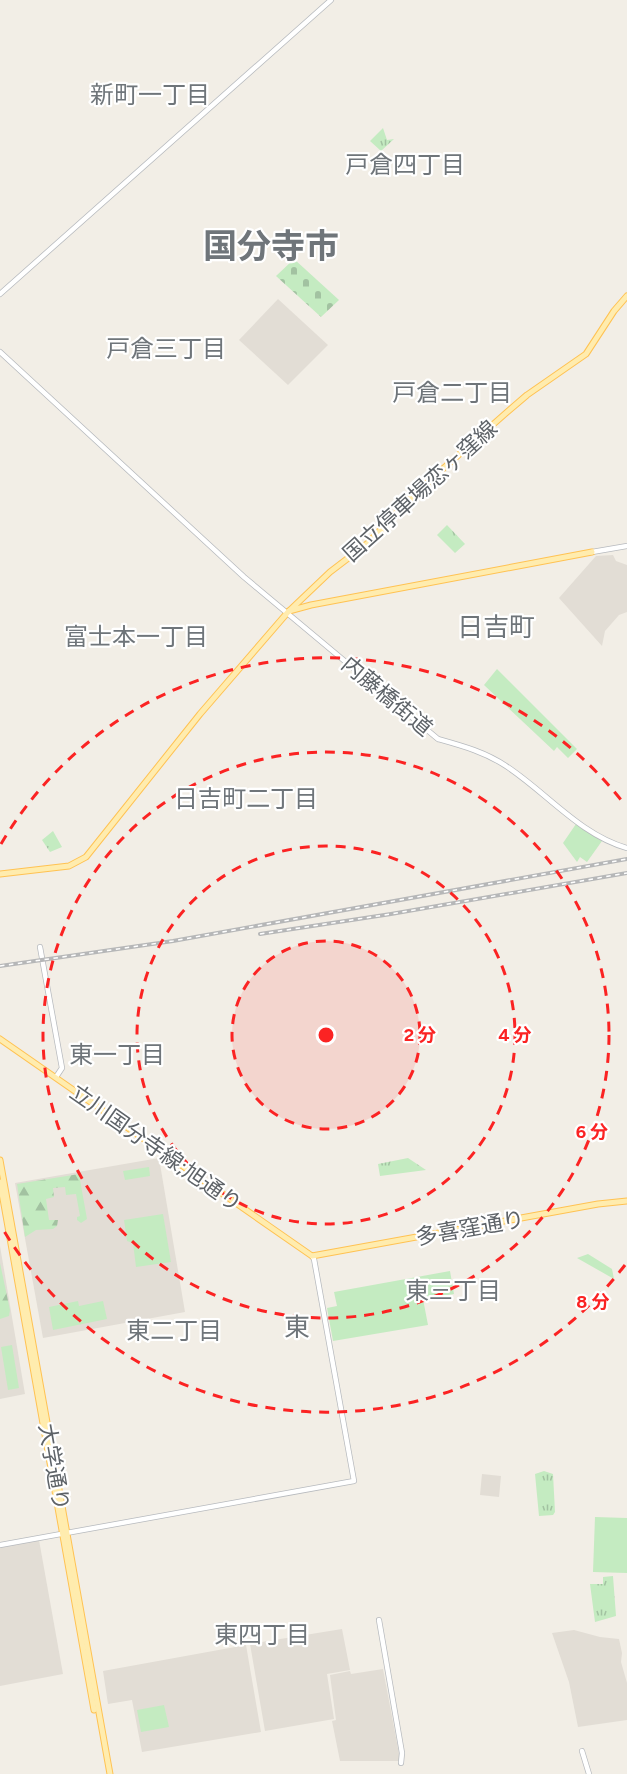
<svg xmlns="http://www.w3.org/2000/svg" width="627" height="1774" viewBox="0 0 627 1774" font-family="Figtree,'Noto Sans JP',sans-serif">
	<style>
		.education { fill: #e2ddd5 }
		.grass { fill: url(#grass-tufts) }
		.forest { fill: url(#forest-firs) }
		.cemetery { fill: url(#cemetery-stones) }
		.pitch { fill: #c4ebc1 }
		.lines { fill: none; stroke-linecap: round; stroke-linejoin: round }
		.minor-casing { stroke: #b7babe; stroke-width: 6 }
		.major-casing { stroke: #ffc252; stroke-width: 7 }
		.minor { stroke: #fff; stroke-width: 4.5 }
		.major { stroke: #ffecae; stroke-width: 5 }
		.rail-casing { stroke: #b6b7b8; stroke-width: 4 }
		.rail { stroke: #fff; stroke-width: 1.5; stroke-dasharray: 4.5; stroke-linecap: butt }
		.ring { fill: none; stroke: #fb2323; stroke-width: 3; stroke-dasharray: 10 8 }
		.labels { text-anchor: middle; dominant-baseline: central; stroke-width: 4.5; stroke-linejoin: round; paint-order: stroke }
		.street-label { font-size: 22px; fill: #5e6368; stroke: #fff }
		.neighbourhood-label { font-size: 24px; fill: #6f757a; stroke: #fff }
		.quarter-label { font-size: 26px; fill: #6f757a; stroke: #fff }
		.town-label { font-size: 34px; font-weight: bold; fill: #6f757a; stroke: #fff }
		.centre { fill: #fb2323; stroke: #fff; stroke-width: 3 }
		.ring-label { font-size: 18px; text-anchor: middle; font-weight: bold; fill: #fb2323; stroke: #fff; stroke-width: 4.5; stroke-linejoin: round; paint-order: stroke }
	</style>
	<defs>
		<pattern id="grass-tufts" width="24" height="20" patternUnits="userSpaceOnUse" patternTransform="scale(1.5)"><rect width="24" height="20" fill="#c4ebc1"/><path d="M3 7l-1-3M5 7V3M7 7l1-3M15 17l-1-3M17 17v-4M19 17l1-3" fill="none" stroke="#a2c2a1"/></pattern>
		<pattern id="forest-firs" width="22" height="20" patternUnits="userSpaceOnUse" patternTransform="scale(1.5)"><rect width="22" height="20" fill="#c4ebc1"/><path d="M5 1l3.5 6h-7zM16 11l3.5 6h-7z" fill="#a2c2a1"/></pattern>
		<pattern id="cemetery-stones" width="16" height="16" patternUnits="userSpaceOnUse" patternTransform="scale(1.5)"><rect width="16" height="16" fill="#c4ebc1"/><path d="M2 7V4a2 2 0 0 1 4 0v3zM10 15v-3a2 2 0 0 1 4 0v3z" fill="#a2c2a1"/></pattern>
	</defs>
	<rect width="100%" height="100%" fill="#f2eee6"/>
	<!-- education -->
	<g class="education">
		<path d="M278,299L328,345L288,385L239,340Z"/>
		<path d="M613,555L616,561L627,565V612L619,615L605,631L602,646L559,598L596,556Z"/>
		<path d="M159,1158L185,1312L43,1338L15,1183Z"/>
		<path d="M0,1246L25,1394L0,1399Z"/>
		<path d="M482,1474L501,1476L499,1497L480,1495Z"/>
		<path d="M39,1540L63,1674L0,1686V1547Z"/>
		<path d="M342,1629L350,1670L327,1674L334,1719L265,1731L250,1644Z"/>
		<path d="M574,1630L600,1637L619,1639L622,1653L621,1662L627,1683V1720L578,1727L569,1682L552,1633Z"/>
		<path d="M246,1645L261,1732L142,1752L132,1700L108,1704L103,1671Z"/>
		<path d="M383,1669L400,1759L398,1761H340L332,1721L336,1720L330,1675L350,1671L351,1674Z"/>
	</g>
	<!-- grass -->
	<g class="grass">
		<path d="M383,128L387,140L394,139L381,151L370,141Z"/>
		<path d="M447,525L465,544L455,553L437,535Z"/>
		<path d="M53,831L62,847L50,852L42,840Z"/>
		<path d="M408,1158L426,1170L380,1176L378,1164Z"/>
		<path d="M588,1254L612,1269L614,1279L577,1258Z"/>
		<path d="M544,1471L553,1474L555,1512L553,1515L539,1516L535,1474Z"/>
		<path d="M613,1576L616,1616L595,1622L590,1584H603V1577Z"/>
	</g>
	<!-- forest -->
	<g class="forest">
		<path d="M79,1174L87,1219L81,1223L77,1220V1217L80,1216L76,1194L66,1195L65,1187L53,1188L54,1197L46,1199L49,1220H58L57,1226L53,1229L36,1230L25,1237L17,1184Z"/>
		<path d="M0,1263L10,1310L9,1316L0,1319Z"/>
	</g>
	<!-- cemetery -->
	<path class="cemetery" d="M294,259L339,300L321,317L276,276Z"/>
	<!-- pitch -->
	<g class="pitch">
		<path d="M497,669L577,749L568,758L557,747L554,751L484,685Z"/>
		<path d="M576,824L602,841L587,862L580,857L577,862L563,843Z"/>
		<path d="M149,1167L150,1176L125,1180L123,1171Z"/>
		<path d="M163,1214L171,1262L136,1267L133,1243L127,1241L124,1220Z"/>
		<path d="M450,1271L454,1294L423,1299L428,1325L333,1341L327,1308L337,1306L334,1292Z"/>
		<path d="M78,1301L79,1306L103,1301L107,1319L53,1330L49,1307Z"/>
		<path d="M12,1345L19,1388L8,1390L1,1347Z"/>
		<path d="M595,1517L627,1518V1573L593,1572Z"/>
		<path d="M164,1705L169,1727L141,1732L137,1710Z"/>
	</g>
	<g class="lines">
		<defs>
			<g id="minor">
				<path d="M0,294L331,0"/>
				<path d="M0,352L244,577L438,739C463,746 485,752 506,766C546,792 580,835 627,848"/>
				<path d="M592,552L627,546"/>
				<path d="M40,947L62,1068L56,1077"/>
				<path d="M0,1545L354,1481L314,1259L312,1256"/>
				<path d="M379,1620L402,1753L401,1763"/>
				<path d="M582,1751L589,1774"/>
			</g>
			<g id="major">
				<path d="M289,611L311,605L592,552"/>
				<path d="M0,874L69,866L86,857L200,714L288,612L330,572L368,543L420,489L506,413L527,395L586,354L614,311L627,296"/>
				<path d="M0,1039L312,1256L598,1204L627,1201"/>
				<path d="M0,1160L110,1774"/>
				<path d="M0,1182L94,1710"/>
			</g>
		</defs>
		<!-- minor casing -->
		<use href="#minor" class="minor-casing"/>
		<!-- major casing -->
		<use href="#major" class="major-casing"/>
		<!-- minor -->
		<use href="#minor" class="minor"/>
		<!-- major -->
		<use href="#major" class="major"/>
		<defs>
			<g id="rail">
				<path d="M260,934L391,914L627,873"/>
				<path d="M0,966L173,941L627,859"/>
			</g>
		</defs>
		<!-- rail casing -->
		<use href="#rail" class="rail-casing"/>
		<!-- rail -->
		<use href="#rail" class="rail"/>
	</g>
	<!-- distance rings -->
	<circle cx="326" cy="1035" r="94" fill="#fb2323" fill-opacity=".12"/>
	<g class="ring">
		<circle cx="326" cy="1035" r="94"/>
		<circle cx="326" cy="1035" r="189"/>
		<circle cx="326" cy="1035" r="283"/>
		<path d="M625 1265A377 377 0 0 1 1 1226M1 844A377 377 0 0 1 625 805"/>
	</g>
	<g class="labels">
		<!-- street labels -->
		<g class="street-label">
			<text transform="translate(420 491) rotate(-42)">国立停車場恋ヶ窪線</text>
			<text transform="translate(387 696) rotate(40)">内藤橋街道</text>
			<text transform="translate(156 1148) rotate(35)">立川国分寺線;旭通り</text>
			<text transform="translate(470 1228) rotate(-10)">多喜窪通り</text>
			<text transform="translate(54 1467) rotate(80)">大学通り</text>
		</g>
		<!-- neighbourhood labels -->
		<g class="neighbourhood-label">
			<text x="150" y="94">新町一丁目</text>
			<text x="405" y="164">戸倉四丁目</text>
			<text x="166" y="348">戸倉三丁目</text>
			<text x="452" y="392">戸倉二丁目</text>
			<text x="136" y="636">富士本一丁目</text>
			<text x="246" y="798">日吉町二丁目</text>
			<text x="117" y="1054">東一丁目</text>
			<text x="453" y="1290">東三丁目</text>
			<text x="174" y="1330">東二丁目</text>
			<text x="262" y="1634">東四丁目</text>
		</g>
		<!-- quarter labels -->
		<g class="quarter-label">
			<text x="496" y="627">日吉町</text>
			<text x="297" y="1327">東</text>
		</g>
		<!-- town labels -->
		<g class="town-label">
			<text x="271" y="246">国分寺市</text>
		</g>
	</g>
	<circle cx="326" cy="1035" r="9" class="centre"/>
	<g class="ring-label">
		<text x="420" y="1041">2 分</text>
		<text x="515" y="1041">4 分</text>
		<text x="592" y="1138">6 分</text>
		<text x="593" y="1308">8 分</text>
	</g>
</svg>
